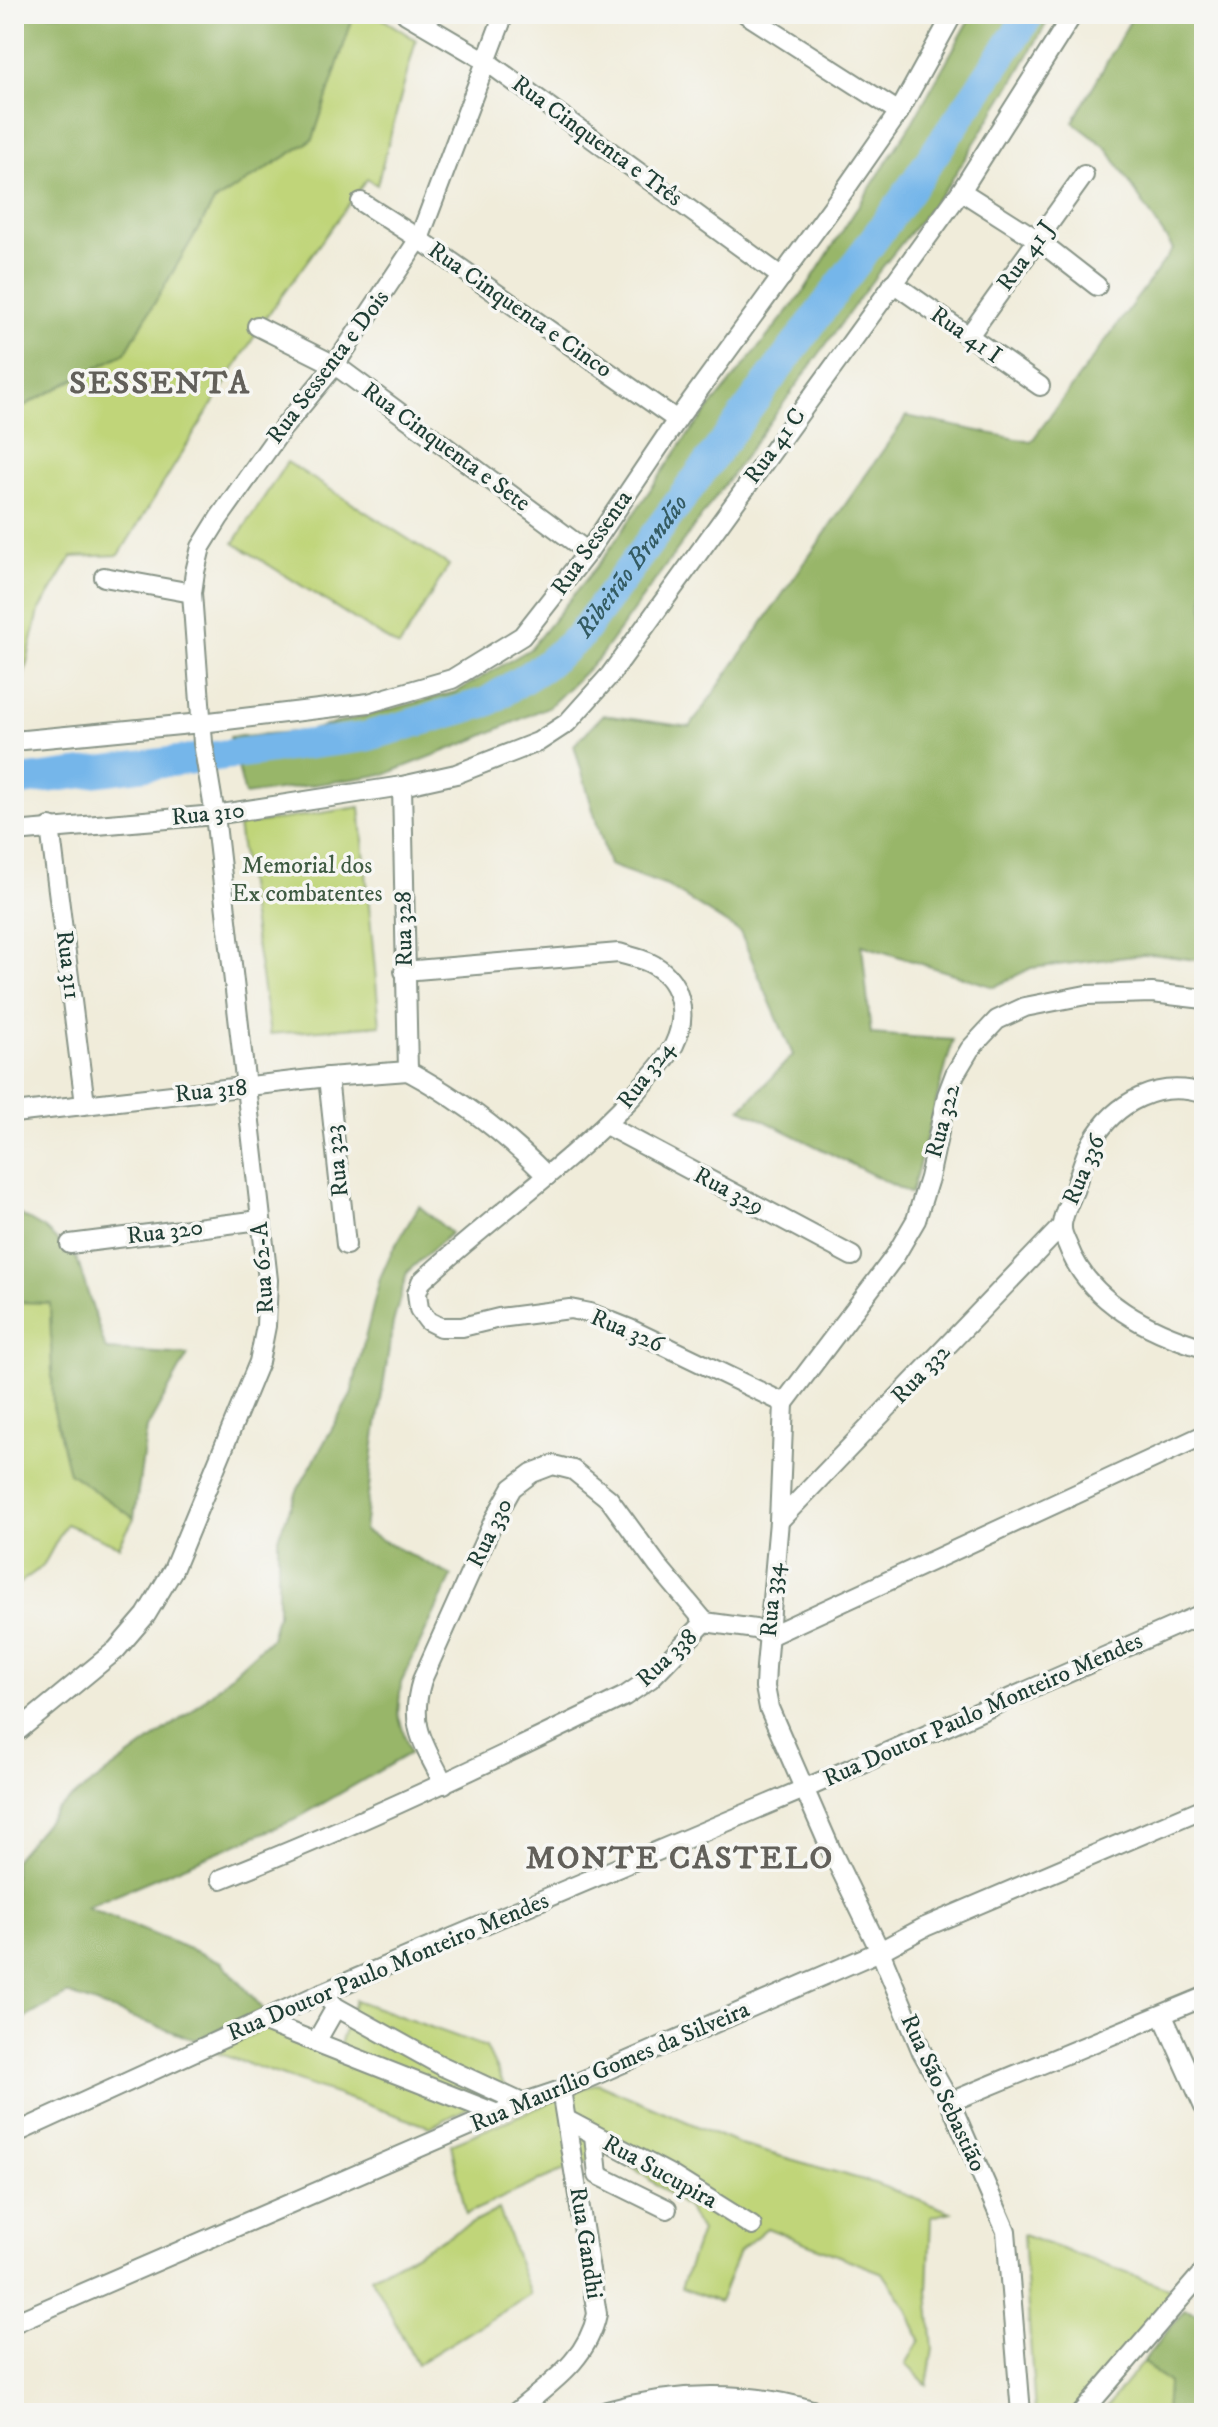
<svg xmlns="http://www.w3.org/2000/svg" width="1218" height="2427" viewBox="0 0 1218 2427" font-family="'IM FELL DW Pica',serif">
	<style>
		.green { fill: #c0d579; stroke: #708956; stroke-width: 2 }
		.forest { fill: #98b669; stroke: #5c7a4e; stroke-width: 2 }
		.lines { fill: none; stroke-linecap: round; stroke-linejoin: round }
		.river { stroke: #75b6ea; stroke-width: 30 }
		.minor-casing { stroke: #889487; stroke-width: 22 }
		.major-casing { stroke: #889487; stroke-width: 26 }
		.minor { stroke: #fff; stroke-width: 18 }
		.major { stroke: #fff; stroke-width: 22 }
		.labels { text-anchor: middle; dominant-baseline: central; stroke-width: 7; stroke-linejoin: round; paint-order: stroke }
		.street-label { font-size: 24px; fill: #1f3d34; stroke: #f6f6f2 }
		.park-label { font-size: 24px; fill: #3f5b42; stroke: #f6f6f2 }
		.water-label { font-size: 26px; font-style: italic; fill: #345b62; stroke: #f6f6f2 }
		.district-label { font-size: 32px; font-weight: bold; letter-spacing: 2px; fill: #62605a; stroke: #f6f6f2 }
	</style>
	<rect width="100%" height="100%" fill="#f6f6f2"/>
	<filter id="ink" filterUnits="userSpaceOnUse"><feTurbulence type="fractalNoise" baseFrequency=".0125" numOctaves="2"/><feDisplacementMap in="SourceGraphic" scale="16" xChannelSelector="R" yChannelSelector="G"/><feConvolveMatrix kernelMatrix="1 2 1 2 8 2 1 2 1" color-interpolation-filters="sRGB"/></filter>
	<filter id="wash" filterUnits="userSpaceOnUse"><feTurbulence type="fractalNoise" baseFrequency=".006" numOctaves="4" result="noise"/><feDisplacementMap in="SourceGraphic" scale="32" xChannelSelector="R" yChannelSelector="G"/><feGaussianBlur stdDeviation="1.8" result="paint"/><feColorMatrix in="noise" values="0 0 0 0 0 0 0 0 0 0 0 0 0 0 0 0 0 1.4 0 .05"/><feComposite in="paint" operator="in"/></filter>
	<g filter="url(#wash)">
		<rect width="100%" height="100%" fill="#f0ecda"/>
		<!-- green -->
		<g class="green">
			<path d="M354,14H375L416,40L377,185L367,179L267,316L119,555L72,557L39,611L14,717V411L125,353L214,202L313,139Z"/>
			<path d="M287,462L449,565L399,647L234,543Z"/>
			<path d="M360,807L380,1025L270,1034L238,826Z"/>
			<path d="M14,1302H50L53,1406L69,1473L134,1518L119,1546L66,1524L43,1566L14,1587Z"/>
			<path d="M355,2000L486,2047L506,2089L430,2127L217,2053L267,2027L336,2056Z"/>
			<path d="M597,2083L741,2145L874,2183L951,2212L931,2217L928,2291L933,2349L927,2385L906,2364L920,2340L906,2307L883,2273L767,2228L739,2251L719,2302L681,2288L701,2231L687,2208L613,2152L557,2173L466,2214L451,2144Z"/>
			<path d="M499,2209L530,2295L417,2364L371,2277Z"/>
			<path d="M1023,2235L1176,2291L1072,2413H1035Z"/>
			<path d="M1185,2309L1204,2316V2413H1102Z"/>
		</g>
		<!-- forest -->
		<g class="forest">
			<path d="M14,14H354L313,139L214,202L125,353L14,411Z"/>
			<path d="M973,14H1052L1015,78L949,184L880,270L598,659L550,706L476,739L386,774L245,795L230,737L307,731L456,692L530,649L605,556L687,436L802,294L913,121Z"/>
			<path d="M1134,14H1204V961L1152,954L1031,968L994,987L862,945L871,1034L953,1040L911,1194L741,1109L793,1055L740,932L667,886L609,865L574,745L603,715L690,727L907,416L1031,442L1173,249L1107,148L1073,122Z"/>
			<path d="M419,1206L451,1233L407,1272L393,1323L374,1444L364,1531L452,1576L401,1683L398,1714L410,1753L294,1820L86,1907L222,1962L264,2010L195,2040L68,1994L14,2024V1860L57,1809L193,1710L271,1638L278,1612V1537L297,1491L351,1395L380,1278L392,1251Z"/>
			<path d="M14,1211L45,1229L77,1259L106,1350L188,1355L147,1428L134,1518L69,1473L53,1406L50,1303L14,1302Z"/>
			<path d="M1185,2309L1204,2316V2413H1166L1168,2383L1143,2362Z"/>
		</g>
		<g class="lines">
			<!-- river -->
			<path class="river" id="s1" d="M14,782L365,737L487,702L544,666L579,637L900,204L1030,14"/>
		</g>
	</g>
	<g filter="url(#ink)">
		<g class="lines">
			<defs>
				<g id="minor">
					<path d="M406,14L486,61L782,277"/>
					<path d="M746,14L899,112"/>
					<path d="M961,191L1038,240L1097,286"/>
					<path d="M361,202L419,239L677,420"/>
					<path d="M893,283L1040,386"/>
					<path d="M257,326L335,365L588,552"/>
					<path d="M968,337L1084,175"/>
					<path d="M104,577L192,593"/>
					<path d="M14,741L201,723L369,703L452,679L522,636L588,552L677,420L844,191L899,112L953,14"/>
					<path d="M402,786L408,1071"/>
					<path d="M50,827L85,1104"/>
					<path d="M14,832L215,815L402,786L456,774L538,742L567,723L610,675L961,191L1073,14"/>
					<path d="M404,971L619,953C628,956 639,958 648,962C681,977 689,1014 674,1045C664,1064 646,1081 632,1097C568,1166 489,1218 421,1282L417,1293L419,1309L428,1321L440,1327H462L499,1318L570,1309L590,1313L630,1329L784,1403"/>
					<path d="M408,1071C460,1099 506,1134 547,1176"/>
					<path d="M328,1077L346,1245"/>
					<path d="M1204,1094C1159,1079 1115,1102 1092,1142C1084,1156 1080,1173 1075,1188C1071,1199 1061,1217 1062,1228C1062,1234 1066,1241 1068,1246C1089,1302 1150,1332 1204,1348"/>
					<path d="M14,1113L328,1077L408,1071"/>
					<path d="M606,1125L852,1256"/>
					<path d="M70,1244L260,1220"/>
					<path d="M784,1403L779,1521L766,1667L765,1687L769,1708L831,1850L880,1951L922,2052L950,2102L1006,2231L1021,2413"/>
					<path d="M784,1403L895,1256L916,1220L929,1178L947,1095L955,1074L970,1049L997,1020L1025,1007L1086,995L1152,993L1204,999"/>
					<path d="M779,1521L1061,1227"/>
					<path d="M14,1734L116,1650L146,1615L173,1570L259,1362L266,1326L268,1280L215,815L203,743L192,593L195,572L201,547L219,518L283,428L335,365L419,239L504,14"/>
					<path d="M444,1784C424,1744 408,1726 422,1680L494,1520L512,1488L532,1473L553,1465L573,1470L609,1499L658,1566L705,1622"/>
					<path d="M221,1879C359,1825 492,1761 625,1696L650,1679L705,1622L755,1629L769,1636L1204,1435"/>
					<path d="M322,1993L336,2007L442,2066L522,2103"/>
					<path d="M1163,2016L1204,2107"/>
					<path d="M262,2021L498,2114"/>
					<path d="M316,2042L336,2007"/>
					<path d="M950,2102L1204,1997"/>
					<path d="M567,2120L671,2175L752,2226"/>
					<path d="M14,2134L322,1993L804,1789L1204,1613"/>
					<path d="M594,2135L598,2175L667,2209"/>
					<path d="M14,2323L522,2103L561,2090L880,1951L925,1927L1204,1808"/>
					<path d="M515,2413C550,2383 587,2361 597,2314L561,2090"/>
					<path d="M1082,2413L1204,2271"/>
				</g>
				<path id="major" d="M607,2413C675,2394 748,2392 815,2413"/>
			</defs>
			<!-- minor casing -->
			<use href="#minor" class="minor-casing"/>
			<!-- major casing -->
			<use href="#major" class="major-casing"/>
			<!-- minor -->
			<use href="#minor" class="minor"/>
			<!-- major -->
			<use href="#major" class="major"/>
		</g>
	</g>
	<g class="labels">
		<!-- street labels -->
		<g class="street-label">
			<text transform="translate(597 141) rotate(36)">Rua Cinquenta e Três</text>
			<text transform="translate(1026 256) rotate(-54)">Rua 41 J</text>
			<text transform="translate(520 310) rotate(35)">Rua Cinquenta e Cinco</text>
			<text transform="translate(966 335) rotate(35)">Rua 41 I</text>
			<text transform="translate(328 367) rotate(-53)">Rua Sessenta e Dois</text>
			<text transform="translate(775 446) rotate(-54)">Rua 41 C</text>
			<text transform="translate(446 447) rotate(36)">Rua Cinquenta e Sete</text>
			<text transform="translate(592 543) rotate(-55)">Rua Sessenta</text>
			<text transform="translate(208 814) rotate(-6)">Rua 310</text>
			<text transform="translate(404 929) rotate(-91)">Rua 328</text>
			<text transform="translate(68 965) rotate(83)">Rua 311</text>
			<text transform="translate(646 1075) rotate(-53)">Rua 324</text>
			<text transform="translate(211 1091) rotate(-6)">Rua 318</text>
			<text transform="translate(943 1121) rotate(-75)">Rua 322</text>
			<text transform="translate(337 1161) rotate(-96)">Rua 323</text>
			<text transform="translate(1084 1170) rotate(-67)">Rua 336</text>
			<text transform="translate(729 1191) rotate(28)">Rua 329</text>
			<text transform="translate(165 1232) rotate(-7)">Rua 320</text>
			<text transform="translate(263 1268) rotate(-94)">Rua 62-A</text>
			<text transform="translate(627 1331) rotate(23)">Rua 326</text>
			<text transform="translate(921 1374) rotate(-46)">Rua 332</text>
			<text transform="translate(490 1533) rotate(-64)">Rua 330</text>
			<text transform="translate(772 1600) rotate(-85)">Rua 334</text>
			<text transform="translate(667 1658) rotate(-43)">Rua 338</text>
			<text transform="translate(983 1710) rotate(-24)">Rua Doutor Paulo Monteiro Mendes</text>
			<text transform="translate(388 1967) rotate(-23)">Rua Doutor Paulo Monteiro Mendes</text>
			<text transform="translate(610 2067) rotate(-23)">Rua Maurílio Gomes da Silveira</text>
			<text transform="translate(943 2093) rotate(65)">Rua São Sebastião</text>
			<text transform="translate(660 2172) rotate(29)">Rua Sucupira</text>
			<text transform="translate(586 2243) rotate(81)">Rua Gandhi</text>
		</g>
		<!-- park labels -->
		<g class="park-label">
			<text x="307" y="866">Memorial dos<tspan x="307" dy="28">Ex combatentes</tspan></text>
		</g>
		<!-- water labels -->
		<g class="water-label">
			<text stroke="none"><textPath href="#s1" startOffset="682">Ribeirão Brandão</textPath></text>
		</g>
		<!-- district labels -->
		<g class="district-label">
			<text x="160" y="384">SESSENTA</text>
			<text x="680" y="1859">MONTE CASTELO</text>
		</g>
	</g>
	<!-- margin -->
	<rect width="1218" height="2427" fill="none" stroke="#f6f6f2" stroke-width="48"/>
</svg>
